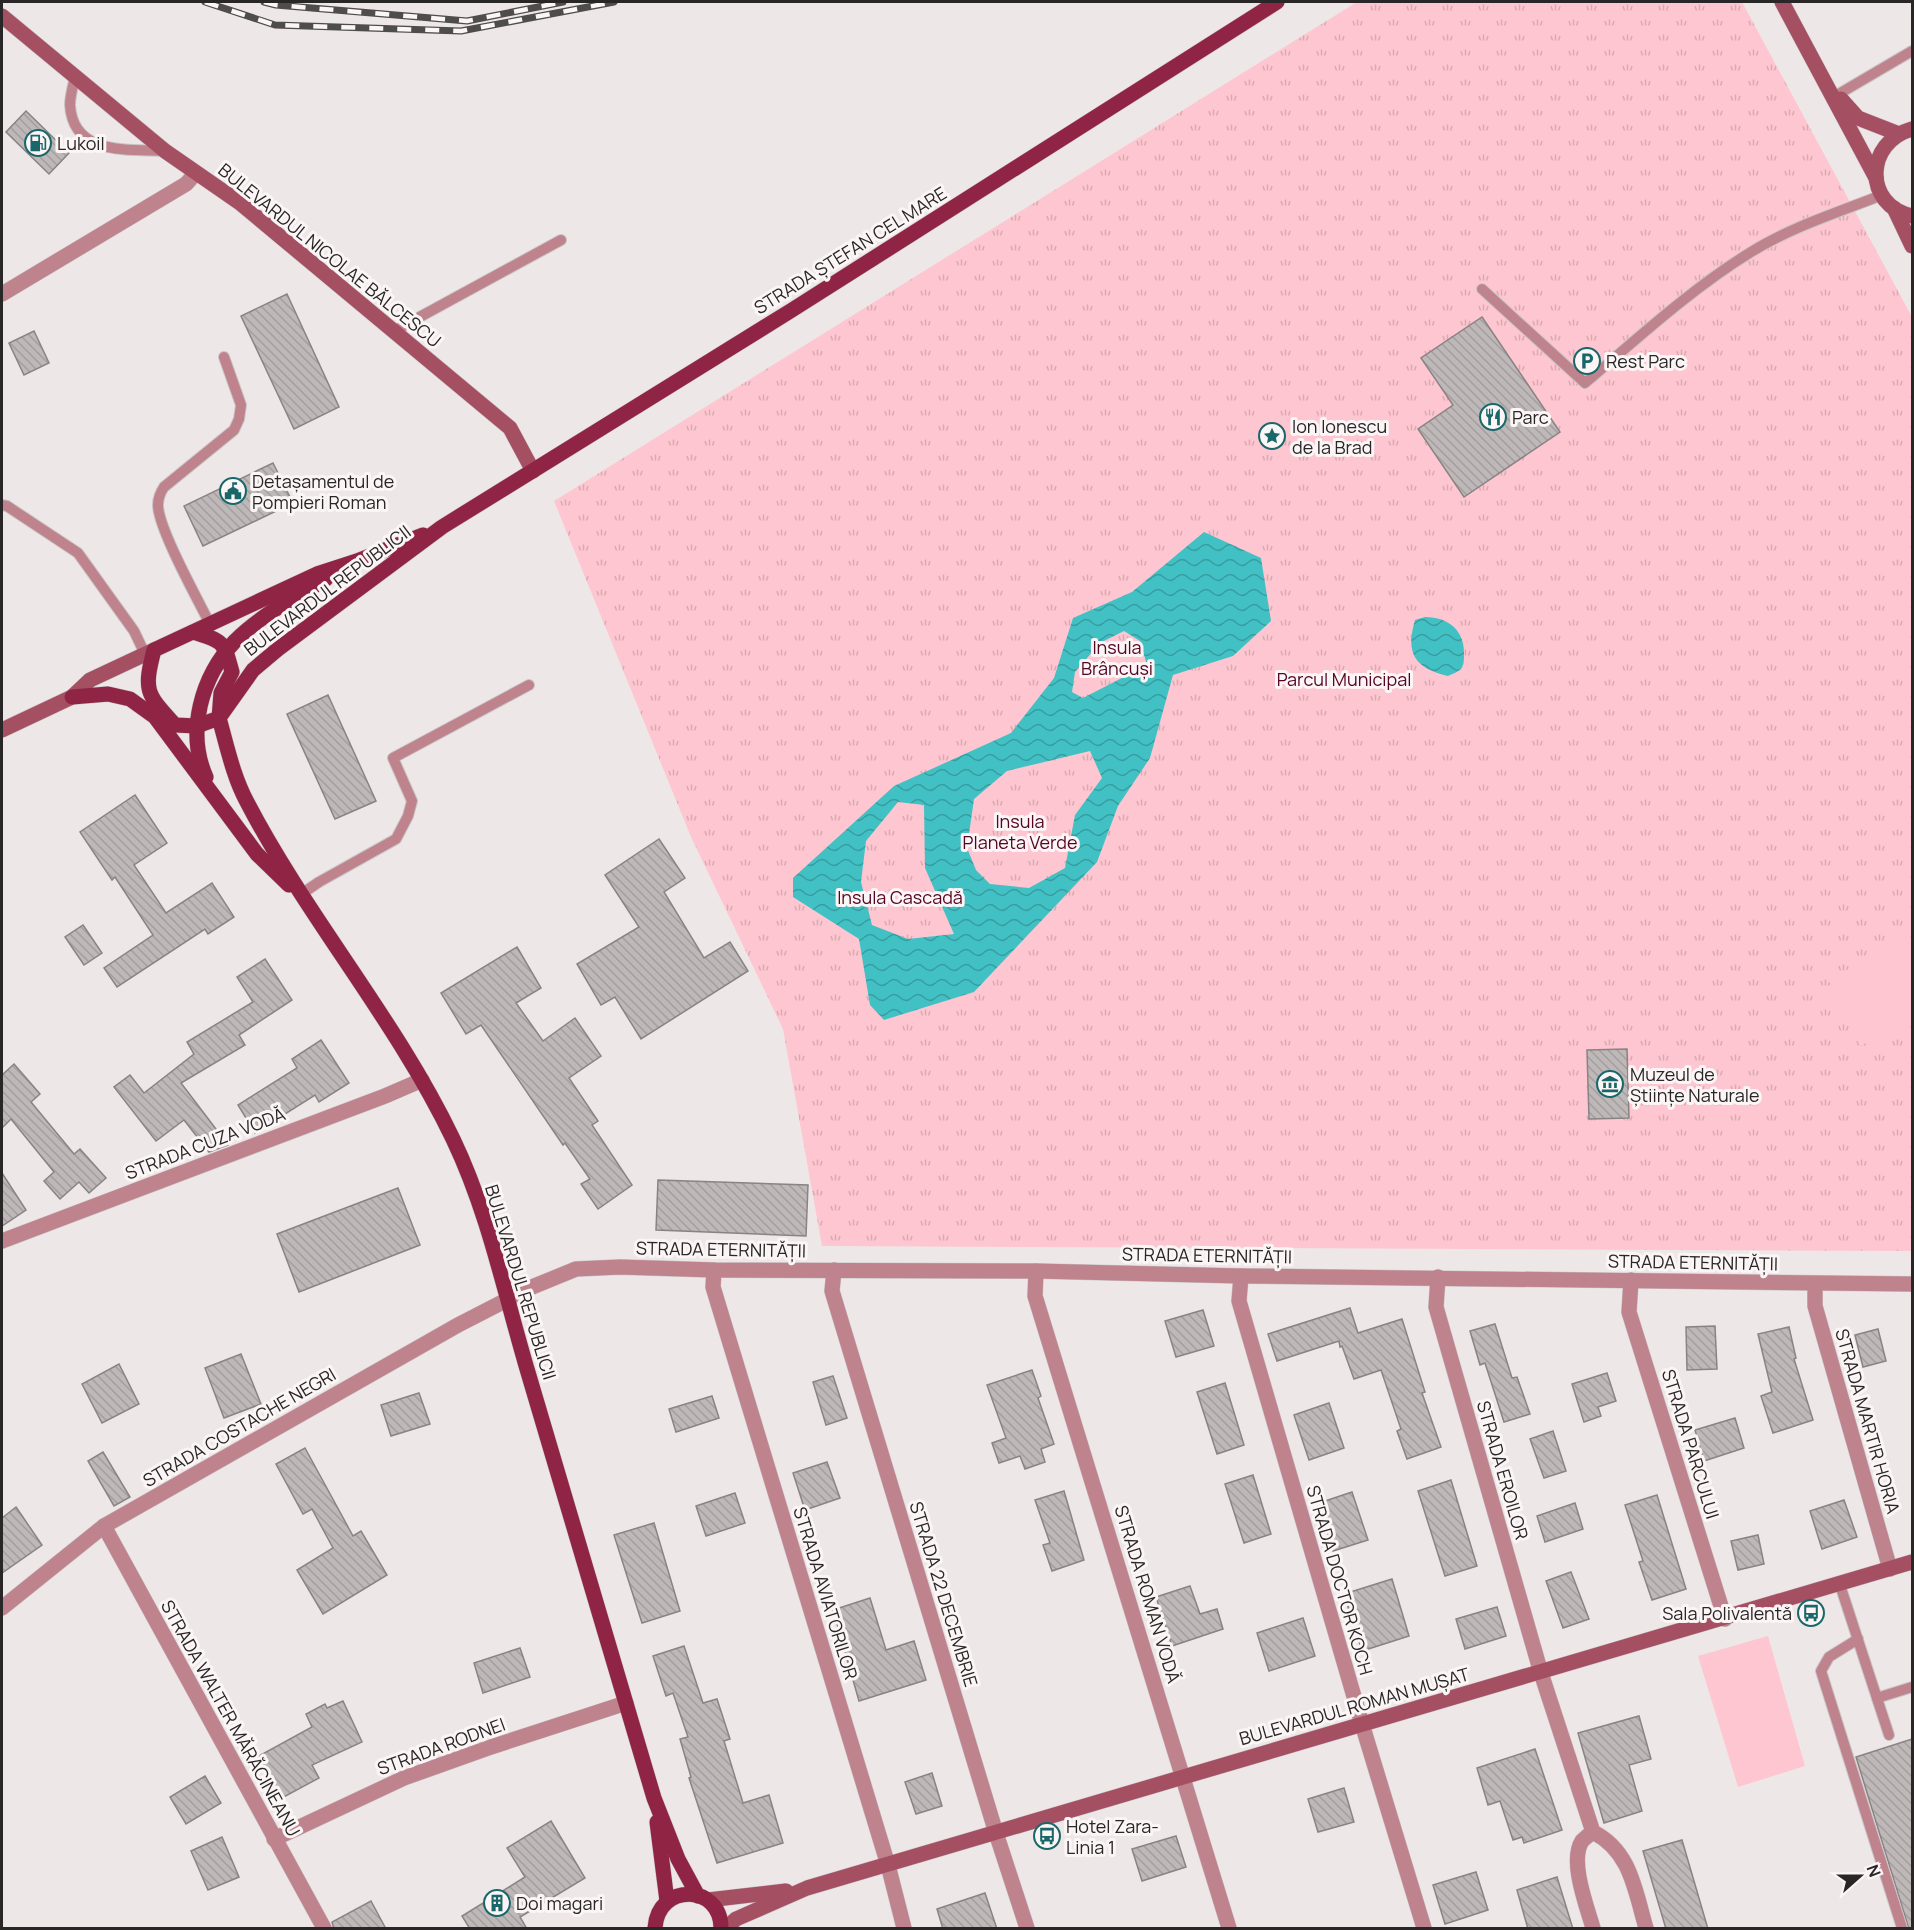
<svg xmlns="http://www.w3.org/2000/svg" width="1914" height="1930" viewBox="0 0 1914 1930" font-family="Manrope,sans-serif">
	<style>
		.park { fill: url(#park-tufts) }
		.pitch { fill: #fec6d0 }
		.water { fill: url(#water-waves); fill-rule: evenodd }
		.building { fill: url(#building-back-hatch); stroke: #898384; stroke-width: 1.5 }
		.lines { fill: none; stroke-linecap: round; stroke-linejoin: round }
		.lane-casing { stroke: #cac4c5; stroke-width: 12 }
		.street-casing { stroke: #cac4c5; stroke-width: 16 }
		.secondary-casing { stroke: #cac4c5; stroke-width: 16 }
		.primary-casing { stroke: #cac4c5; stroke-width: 16 }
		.lane { stroke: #bf838e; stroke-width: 10 }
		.street { stroke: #bf838e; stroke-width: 15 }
		.secondary { stroke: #a54f63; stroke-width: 15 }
		.primary { stroke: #8f2445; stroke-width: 15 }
		.rail-casing { stroke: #4f4c4c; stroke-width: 7 }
		.rail { stroke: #fbf5f6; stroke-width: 4.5; stroke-dasharray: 14; stroke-linecap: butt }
		.labels { text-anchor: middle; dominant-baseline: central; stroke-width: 6; stroke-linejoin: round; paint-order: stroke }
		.poi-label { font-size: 18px; fill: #282626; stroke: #fbf5f6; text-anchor: start }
		.street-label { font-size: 18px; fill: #282626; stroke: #fbf5f6 }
		.park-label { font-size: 18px; fill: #550523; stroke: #fbf5f6 }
	</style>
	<defs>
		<pattern id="park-tufts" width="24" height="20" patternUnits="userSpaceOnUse" patternTransform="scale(1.5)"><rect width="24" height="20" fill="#fec6d0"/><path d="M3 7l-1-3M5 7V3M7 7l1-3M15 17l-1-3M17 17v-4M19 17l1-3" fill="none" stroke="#daaab2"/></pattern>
		<pattern id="water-waves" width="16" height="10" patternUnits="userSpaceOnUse" patternTransform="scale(1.5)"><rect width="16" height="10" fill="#42c1c5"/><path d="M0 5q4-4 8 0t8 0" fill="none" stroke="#379da0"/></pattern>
		<pattern id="building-back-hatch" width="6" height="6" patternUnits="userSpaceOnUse" patternTransform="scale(1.5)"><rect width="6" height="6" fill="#beb8b9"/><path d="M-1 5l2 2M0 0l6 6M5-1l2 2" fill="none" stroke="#a39e9f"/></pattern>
	</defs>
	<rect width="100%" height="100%" fill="#eee7e8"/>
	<!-- park -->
	<path class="park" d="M1357,2H1742L1912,317V1251L822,1246L783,1029L691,837L554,501Z"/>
	<!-- pitch -->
	<g class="pitch">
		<path d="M1912,938V1021L1860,1046L1828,979Z"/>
		<path d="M1768,1636L1805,1766L1738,1787L1698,1656Z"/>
	</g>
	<!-- water -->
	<g class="water">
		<path d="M1204,532L1261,558L1271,621L1233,656L1173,675L1150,758L1118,806L1097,862L974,992L884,1020L870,1005L859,939L793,897V878L894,786L1011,733L1054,678L1073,618L1132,592ZM1124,631L1140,641L1147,665L1083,698L1072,692L1075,672L1100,643ZM1090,751L1102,778L1075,815L1065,868L1029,888L990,884L976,870L967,848L974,799L1007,771ZM898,802L924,805L925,868L954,934L908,939L872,925L861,882L866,841Z"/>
		<path d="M1425,617C1449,617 1465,631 1464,655C1464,660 1464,665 1461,669C1458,672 1452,674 1448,676C1415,668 1405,654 1415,620Z"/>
	</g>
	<!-- building -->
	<g class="building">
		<path d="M26,111L69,153L49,174L6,132Z"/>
		<path d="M287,294L339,407L294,429L241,316Z"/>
		<path d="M1482,317L1560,432L1464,497L1418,429L1453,405L1421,358Z"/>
		<path d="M34,331L49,363L24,375L9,343Z"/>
		<path d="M273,463L293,503L203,546L184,506Z"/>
		<path d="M328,695L376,801L335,819L287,714Z"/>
		<path d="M135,795L167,843L134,865L166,913L212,883L234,917L208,934L205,929L117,987L104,968L153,935L115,877L112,880L80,832Z"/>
		<path d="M659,839L685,878L664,892L704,958L730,942L748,971L641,1039L615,997L601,1005L577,964L639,927L605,875Z"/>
		<path d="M83,925L102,953L84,965L65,937Z"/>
		<path d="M517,947L541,988L516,1003L543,1041L575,1018L601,1056L569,1078L598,1121L592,1125L632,1185L598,1209L581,1184L590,1179L565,1143L563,1145L481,1025L466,1034L441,993Z"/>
		<path d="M265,959L292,1000L239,1035L245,1045L181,1083L228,1145L209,1152L184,1120L156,1141L114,1087L130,1075L144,1093L194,1054L187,1042L253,1002L237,977Z"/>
		<path d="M321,1040L349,1083L319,1102L315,1095L255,1133L238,1105L297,1068L292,1059Z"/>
		<path d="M1627,1049L1629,1118L1589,1119L1587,1050Z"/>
		<path d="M14,1064L40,1094L31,1102L74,1154L80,1149L106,1178L89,1193L79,1182L60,1199L44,1181L54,1172L11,1119L2,1128V1075Z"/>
		<path d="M2,1173L26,1210L2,1226Z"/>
		<path d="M658,1180L808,1185L806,1236L656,1230Z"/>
		<path d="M398,1188L420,1245L299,1292L277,1234Z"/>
		<path d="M1350,1308L1358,1333L1402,1319L1425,1392L1422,1393L1441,1447L1407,1459L1397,1431L1401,1429L1381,1370L1354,1379L1342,1346L1340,1347L1339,1341L1277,1361L1268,1334Z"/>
		<path d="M1203,1310L1214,1346L1176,1357L1165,1321Z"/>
		<path d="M1495,1324L1512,1378L1517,1377L1530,1414L1504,1422L1485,1363L1480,1365L1470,1331Z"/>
		<path d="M1715,1326L1717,1369L1687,1370L1686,1327Z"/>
		<path d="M1789,1327L1796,1358L1794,1359L1813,1420L1773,1433L1761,1396L1772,1392L1758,1334Z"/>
		<path d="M1878,1329L1886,1361L1863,1367L1855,1335Z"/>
		<path d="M241,1354L261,1404L224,1418L205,1368Z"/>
		<path d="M119,1364L139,1404L102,1423L82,1384Z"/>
		<path d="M1032,1370L1041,1396L1038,1398L1054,1444L1041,1449L1045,1462L1025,1469L1020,1456L999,1463L992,1443L1006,1438L987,1385Z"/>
		<path d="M1607,1373L1616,1401L1598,1407L1601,1416L1584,1422L1572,1384Z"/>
		<path d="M833,1376L847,1418L826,1425L813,1382Z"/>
		<path d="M1225,1383L1244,1445L1217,1454L1197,1392Z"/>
		<path d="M419,1393L430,1424L391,1436L381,1405Z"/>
		<path d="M712,1396L719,1418L676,1432L669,1409Z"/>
		<path d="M1329,1403L1344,1448L1309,1460L1294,1415Z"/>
		<path d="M1735,1418L1744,1448L1704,1461L1695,1430Z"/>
		<path d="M1553,1431L1566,1471L1544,1478L1530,1439Z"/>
		<path d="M305,1448L353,1536L361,1531L387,1575L323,1614L297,1570L333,1548L312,1509L303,1514L276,1464Z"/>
		<path d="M103,1452L130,1497L114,1506L88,1461Z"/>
		<path d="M827,1462L840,1498L805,1510L793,1473Z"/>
		<path d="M1253,1475L1271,1534L1244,1543L1225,1484Z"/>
		<path d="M1451,1480L1477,1566L1445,1576L1418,1491Z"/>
		<path d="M1064,1491L1084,1560L1052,1571L1043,1545L1050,1543L1035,1500Z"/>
		<path d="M1352,1492L1368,1540L1333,1551L1319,1503Z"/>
		<path d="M735,1493L745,1523L706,1536L696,1506Z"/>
		<path d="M1657,1495L1686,1589L1652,1600L1639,1562L1643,1561L1625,1505Z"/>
		<path d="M1844,1500L1857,1537L1822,1549L1810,1511Z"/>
		<path d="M1575,1503L1583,1529L1545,1542L1537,1516Z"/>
		<path d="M16,1507L42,1545L2,1573V1518Z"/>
		<path d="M654,1523L680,1611L642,1623L614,1535Z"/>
		<path d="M1758,1535L1764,1564L1738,1570L1731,1541Z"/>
		<path d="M1571,1572L1589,1619L1563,1628L1546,1581Z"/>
		<path d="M1392,1579L1409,1636L1362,1651L1344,1594Z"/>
		<path d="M1190,1586L1200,1614L1217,1609L1223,1629L1172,1646L1156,1597Z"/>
		<path d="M870,1598L886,1650L914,1641L926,1680L859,1701L833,1610Z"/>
		<path d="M1497,1607L1506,1636L1465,1649L1456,1619Z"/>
		<path d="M1303,1618L1315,1656L1269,1671L1257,1633Z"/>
		<path d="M684,1646L703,1703L717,1699L730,1739L724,1741L743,1803L769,1795L783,1843L717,1863L689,1778L691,1777L680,1739L688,1737L673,1693L666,1696L653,1656Z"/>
		<path d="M520,1648L530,1677L483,1693L474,1663Z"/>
		<path d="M343,1701L362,1742L312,1765L319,1778L280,1799L257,1757L312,1727L306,1714L325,1704L327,1708Z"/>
		<path d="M1639,1716L1651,1759L1629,1765L1642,1811L1604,1823L1578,1733Z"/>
		<path d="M1912,1739V1929H1909L1856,1757Z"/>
		<path d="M1535,1749L1562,1830L1524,1843L1522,1837L1513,1840L1500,1801L1488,1805L1477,1768Z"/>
		<path d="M932,1773L942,1806L916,1814L905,1782Z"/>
		<path d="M205,1776L221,1803L186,1824L170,1797Z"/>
		<path d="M1344,1788L1354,1822L1318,1832L1308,1799Z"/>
		<path d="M551,1821L585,1878L520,1917L527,1929H470L462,1916L525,1877L507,1848Z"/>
		<path d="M1176,1836L1186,1867L1142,1881L1132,1849Z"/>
		<path d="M222,1837L239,1877L208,1890L191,1851Z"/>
		<path d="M1682,1840L1708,1929H1666L1643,1851Z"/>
		<path d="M1476,1872L1488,1910L1445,1924L1433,1885Z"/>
		<path d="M1557,1877L1573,1929H1528L1517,1890Z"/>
		<path d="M985,1893L997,1929H943L937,1909Z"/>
		<path d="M371,1901L386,1929H334L332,1922Z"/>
	</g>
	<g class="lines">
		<defs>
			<g id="lane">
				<path d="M75,77C73,86 70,96 70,105C73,156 129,149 165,151"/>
				<path d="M1837,95L1912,51"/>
				<path d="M1482,289L1585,383C1638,338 1691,289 1751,252C1791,227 1839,212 1882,195"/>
				<path d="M394,331L561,240"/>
				<path d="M2,505L7,506L78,553L134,631L145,654"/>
				<path d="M210,624C198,600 158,528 158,505C158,498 160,493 164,487L234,430L239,419L241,405L224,357"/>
				<path d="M300,895L319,882L396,839L408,816L412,801L393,758L529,685"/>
				<path d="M1840,1585L1889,1735"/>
				<path d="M1858,1639L1829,1657L1821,1671L1902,1928"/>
				<path d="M1877,1698L1912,1687"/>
			</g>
			<g id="street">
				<path d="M2,294L186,184L196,173"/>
				<path d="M2,1241L385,1096L422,1080"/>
				<path d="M714,1270L713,1287L888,1865L904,1928"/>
				<path d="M834,1270L832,1291L996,1833L1027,1928"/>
				<path d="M1036,1271L1035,1296L1229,1928"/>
				<path d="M1241,1276L1239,1301L1362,1724L1424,1928"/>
				<path d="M1438,1277L1436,1307L1541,1673L1593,1832C1631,1851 1635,1891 1646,1928"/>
				<path d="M1631,1280L1629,1312L1725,1619"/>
				<path d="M1815,1284V1306L1890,1569"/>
				<path d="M104,1526L324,1928"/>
				<path d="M2,1608L104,1526L458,1325L532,1287L576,1269L620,1267L714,1270L1036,1271L1241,1276L1912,1284"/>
				<path d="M1593,1832C1590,1834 1585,1838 1582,1841C1569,1861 1587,1907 1593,1928"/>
				<path d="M274,1839L404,1778L491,1747L626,1703"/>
			</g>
			<g id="secondary">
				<path d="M1782,2L1876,178"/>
				<path d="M2,16L165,151L240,203L510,428L533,471"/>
				<path d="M1841,99L1858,118L1899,134"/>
				<path d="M1912,129C1865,142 1863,205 1912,216"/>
				<path d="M1894,208L1912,246"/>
				<path d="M2,730L72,697L90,680L154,650"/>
				<path d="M708,1900L786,1891"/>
				<path d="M726,1928L736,1919L807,1888L1912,1562"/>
			</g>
			<g id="primary">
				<path d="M193,632C224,641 224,642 232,672L221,693L219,718L197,726L175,725C147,694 143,692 154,650L317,574L357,561L423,535"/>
				<path d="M72,697L108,694L130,699L155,717L257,854L289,885"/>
				<path d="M206,777C186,732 201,677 235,641C261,615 294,598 326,579"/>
				<path d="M657,1822L667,1901"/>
				<path d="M698,1896L678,1859L654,1798C612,1655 569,1512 527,1369C504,1291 488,1212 453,1139C396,1020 308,919 247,802C233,776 227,746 219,718L253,670L278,649L442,527L792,310L1277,2"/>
				<path d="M655,1928C658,1882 721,1884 721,1928"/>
			</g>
		</defs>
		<!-- lane casing -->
		<use href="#lane" class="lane-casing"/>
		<!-- street casing -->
		<use href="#street" class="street-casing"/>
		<!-- secondary casing -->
		<use href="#secondary" class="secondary-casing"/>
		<!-- primary casing -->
		<use href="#primary" class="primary-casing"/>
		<!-- lane -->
		<use href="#lane" class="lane"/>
		<!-- street -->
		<use href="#street" class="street"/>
		<!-- secondary -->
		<use href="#secondary" class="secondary"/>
		<!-- primary -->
		<use href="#primary" class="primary"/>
		<defs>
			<g id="rail">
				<path d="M205,2L275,25L461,31L614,2"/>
				<path d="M264,2L276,5L467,21L563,2"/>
			</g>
		</defs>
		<!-- rail casing -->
		<use href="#rail" class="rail-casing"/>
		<!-- rail -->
		<use href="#rail" class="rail"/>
	</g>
	<!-- icons -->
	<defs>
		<symbol id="fuel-ring" viewBox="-11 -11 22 22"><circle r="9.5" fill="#fbf5f6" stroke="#196769" stroke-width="1.5"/><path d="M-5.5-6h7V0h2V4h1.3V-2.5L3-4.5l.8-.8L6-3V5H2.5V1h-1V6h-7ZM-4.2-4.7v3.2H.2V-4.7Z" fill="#196769"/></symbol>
		<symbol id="parking-ring" viewBox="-11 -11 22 22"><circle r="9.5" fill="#fbf5f6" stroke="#196769" stroke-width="1.5"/><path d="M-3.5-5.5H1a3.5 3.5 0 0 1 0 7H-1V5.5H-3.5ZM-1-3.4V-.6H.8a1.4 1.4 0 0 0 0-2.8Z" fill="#196769"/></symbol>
		<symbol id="restaurant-ring" viewBox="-11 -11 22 22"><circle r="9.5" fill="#fbf5f6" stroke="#196769" stroke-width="1.5"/><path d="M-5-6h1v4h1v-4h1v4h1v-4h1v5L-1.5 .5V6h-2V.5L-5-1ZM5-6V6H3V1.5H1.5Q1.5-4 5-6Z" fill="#196769"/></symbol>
		<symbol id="sight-ring" viewBox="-11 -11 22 22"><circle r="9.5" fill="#fbf5f6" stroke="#196769" stroke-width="1.5"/><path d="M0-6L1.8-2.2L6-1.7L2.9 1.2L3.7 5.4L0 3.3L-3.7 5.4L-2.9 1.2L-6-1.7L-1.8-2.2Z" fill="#196769"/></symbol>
		<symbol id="civic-ring" viewBox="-11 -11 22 22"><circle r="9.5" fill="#fbf5f6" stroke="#196769" stroke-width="1.5"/><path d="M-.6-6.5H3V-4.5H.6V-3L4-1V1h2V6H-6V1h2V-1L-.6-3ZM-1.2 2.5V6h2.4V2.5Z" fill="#196769"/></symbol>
		<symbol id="museum-ring" viewBox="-11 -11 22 22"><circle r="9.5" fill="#fbf5f6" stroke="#196769" stroke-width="1.5"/><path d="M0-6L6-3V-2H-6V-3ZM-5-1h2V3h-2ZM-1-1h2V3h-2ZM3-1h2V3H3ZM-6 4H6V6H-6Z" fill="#196769"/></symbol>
		<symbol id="bus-ring" viewBox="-11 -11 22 22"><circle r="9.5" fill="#fbf5f6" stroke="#196769" stroke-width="1.5"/><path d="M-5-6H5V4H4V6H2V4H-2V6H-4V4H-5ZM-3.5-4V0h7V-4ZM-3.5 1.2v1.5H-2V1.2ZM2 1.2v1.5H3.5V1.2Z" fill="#196769"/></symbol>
		<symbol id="building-ring" viewBox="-11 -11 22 22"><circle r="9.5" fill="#fbf5f6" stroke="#196769" stroke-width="1.5"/><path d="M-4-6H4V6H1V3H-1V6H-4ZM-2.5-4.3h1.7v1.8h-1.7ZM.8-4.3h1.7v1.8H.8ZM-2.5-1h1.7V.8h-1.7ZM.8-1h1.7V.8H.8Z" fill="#196769"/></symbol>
	</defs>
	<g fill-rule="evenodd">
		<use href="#fuel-ring" x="23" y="128" width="30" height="30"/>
		<use href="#parking-ring" x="1572" y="346" width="30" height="30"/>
		<use href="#restaurant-ring" x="1478" y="402" width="30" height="30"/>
		<use href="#sight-ring" x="1257" y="421" width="30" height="30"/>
		<use href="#civic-ring" x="218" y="476" width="30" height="30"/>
		<use href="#museum-ring" x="1595" y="1069" width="30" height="30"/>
		<use href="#bus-ring" x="1796" y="1598" width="30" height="30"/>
		<use href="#bus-ring" x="1032" y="1821" width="30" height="30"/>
		<use href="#building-ring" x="482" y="1888" width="30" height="30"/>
	</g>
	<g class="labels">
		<!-- poi labels -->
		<g class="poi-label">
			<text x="57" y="143">Lukoil</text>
			<text x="1606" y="361">Rest Parc</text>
			<text x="1512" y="417">Parc</text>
			<text x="1292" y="426">Ion Ionescu<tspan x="1292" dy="21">de la Brad</tspan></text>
			<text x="252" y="481">Detașamentul de<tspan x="252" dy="21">Pompieri Roman</tspan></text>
			<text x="1630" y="1074">Muzeul de<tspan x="1630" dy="21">Științe Naturale</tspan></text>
			<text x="1792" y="1613" text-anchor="end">Sala Polivalentă</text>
			<text x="1066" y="1826">Hotel Zara-<tspan x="1066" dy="21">Linia 1</tspan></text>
			<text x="516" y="1903">Doi magari</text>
		</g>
		<!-- street labels -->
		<g class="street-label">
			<text transform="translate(850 250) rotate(-32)">STRADA ȘTEFAN CEL MARE</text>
			<text transform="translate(330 255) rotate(39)">BULEVARDUL NICOLAE BĂLCESCU</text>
			<text transform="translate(327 590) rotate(-37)">BULEVARDUL REPUBLICII</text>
			<text transform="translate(205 1143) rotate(-21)">STRADA CUZA VODĂ</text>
			<text transform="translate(721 1249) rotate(1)">STRADA ETERNITĂȚII</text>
			<text transform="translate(1207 1255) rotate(1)">STRADA ETERNITĂȚII</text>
			<text transform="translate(1693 1262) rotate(1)">STRADA ETERNITĂȚII</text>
			<text transform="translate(521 1282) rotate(73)">BULEVARDUL REPUBLICII</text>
			<text transform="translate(1868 1421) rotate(74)">STRADA MARTIR HORIA</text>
			<text transform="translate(239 1427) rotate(-30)">STRADA COSTACHE NEGRI</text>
			<text transform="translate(1691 1444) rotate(73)">STRADA PARCULUI</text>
			<text transform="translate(1503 1470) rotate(74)">STRADA EROILOR</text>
			<text transform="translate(1340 1580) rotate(74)">STRADA DOCTOR KOCH</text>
			<text transform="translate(826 1593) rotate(73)">STRADA AVIATORILOR</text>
			<text transform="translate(944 1594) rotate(73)">STRADA 22 DECEMBRIE</text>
			<text transform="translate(1148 1594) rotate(73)">STRADA ROMAN VODĂ</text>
			<text transform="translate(1354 1706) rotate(-16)">BULEVARDUL ROMAN MUȘAT</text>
			<text transform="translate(231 1718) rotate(61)">STRADA WALTER MĂRĂCINEANU</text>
			<text transform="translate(441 1746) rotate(-20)">STRADA RODNEI</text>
		</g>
		<!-- park labels -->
		<g class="park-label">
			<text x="1117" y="647">Insula<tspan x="1117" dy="21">Brâncuși</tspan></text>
			<text x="1344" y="679">Parcul Municipal</text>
			<text x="1020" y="821">Insula<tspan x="1020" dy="21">Planeta Verde</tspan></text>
			<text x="900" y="897">Insula Cascadă</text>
		</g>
	</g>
	<!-- border -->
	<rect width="1914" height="1930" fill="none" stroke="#282626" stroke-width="6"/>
	<!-- north arrow -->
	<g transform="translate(1860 1876) rotate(69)" stroke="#fbf5f6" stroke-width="4.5" paint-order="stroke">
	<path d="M0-4.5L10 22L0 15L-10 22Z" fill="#282626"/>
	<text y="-9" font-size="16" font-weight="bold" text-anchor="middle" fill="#282626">N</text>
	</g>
</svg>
